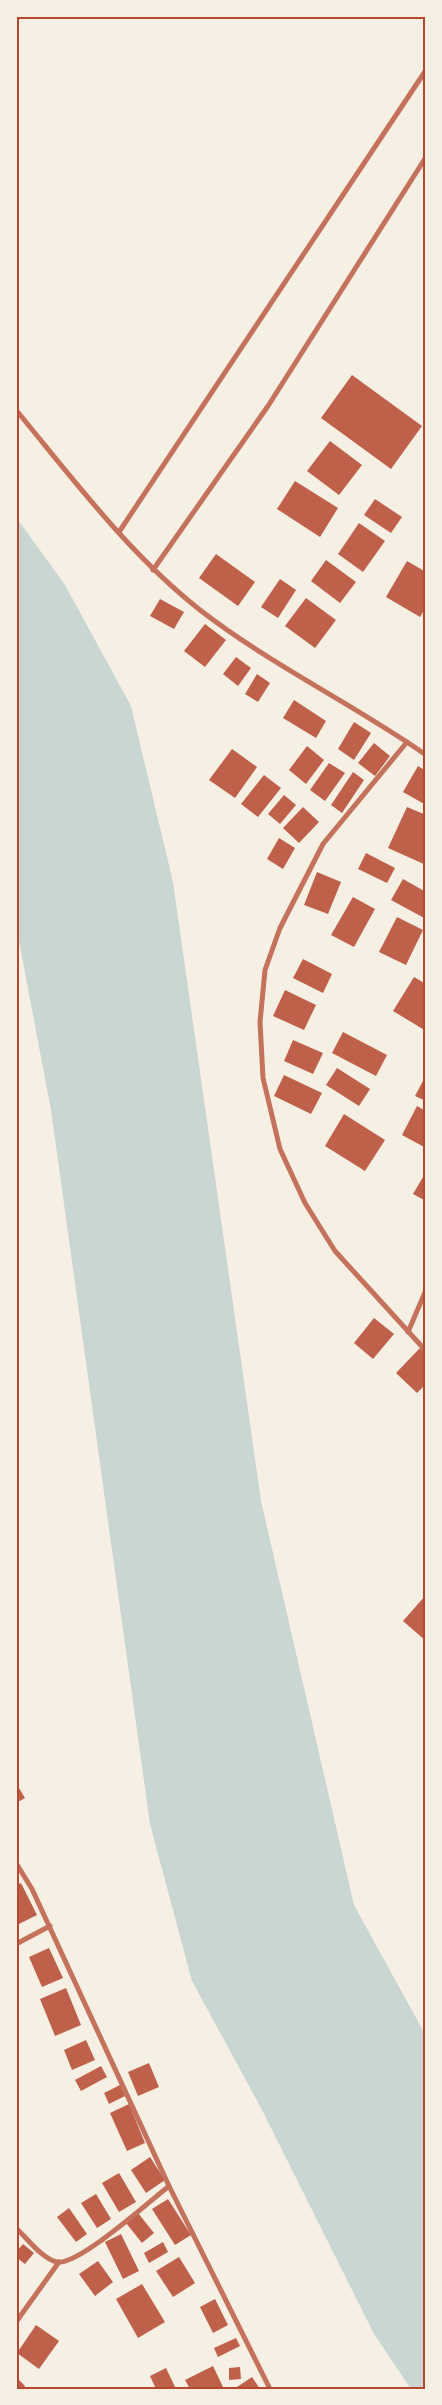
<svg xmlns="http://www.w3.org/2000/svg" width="442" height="2405" viewBox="0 0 442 2405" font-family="'Fira Sans',sans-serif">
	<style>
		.water { fill: #c9d6d2 }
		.building { fill: #bf614a }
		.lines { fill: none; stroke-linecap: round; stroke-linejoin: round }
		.minor { stroke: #c5725c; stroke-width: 5 }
		.neatline { fill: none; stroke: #b5482f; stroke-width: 2 }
	</style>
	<rect width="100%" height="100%" fill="#f6efe4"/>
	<!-- water -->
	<path class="water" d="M16,517L65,585L131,706L173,882L261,1501L354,1905L426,2036V2389H411L374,2334L260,2106L192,1981L150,1824L51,1110L16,925Z"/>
	<!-- building -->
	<g class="building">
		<path d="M352,375L422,426L391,469L321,418Z"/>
		<path d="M330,441L362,465L339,495L307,471Z"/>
		<path d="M295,481L338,508L320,537L277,509Z"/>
		<path d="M375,499L402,517L391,533L364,515Z"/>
		<path d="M359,523L385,541L363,572L338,554Z"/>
		<path d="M216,554L255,582L238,606L199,578Z"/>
		<path d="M326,560L356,582L340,603L311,581Z"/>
		<path d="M407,561L426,572V607L420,617L386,597Z"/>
		<path d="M280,579L296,590L278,618L261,607Z"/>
		<path d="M306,598L336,620L315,648L285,626Z"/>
		<path d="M160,599L184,612L174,629L150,616Z"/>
		<path d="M205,624L226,640L205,667L184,651Z"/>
		<path d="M236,657L251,668L238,686L223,674Z"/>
		<path d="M257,674L270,683L258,702L245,694Z"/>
		<path d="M294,700L326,721L316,738L283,718Z"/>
		<path d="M354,722L371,733L354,760L338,749Z"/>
		<path d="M374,743L390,756L375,776L358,763Z"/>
		<path d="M307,746L324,760L306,784L289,770Z"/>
		<path d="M232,749L257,767L235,798L209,780Z"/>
		<path d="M329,763L345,773L325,801L310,790Z"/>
		<path d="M418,766L426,771V805L403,792Z"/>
		<path d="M353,772L364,780L342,813L331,805Z"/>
		<path d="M264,775L281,788L258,817L241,804Z"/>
		<path d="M284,795L296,805L280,824L268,814Z"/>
		<path d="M303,807L319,822L299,843L283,828Z"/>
		<path d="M407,807L426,815V865L388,848Z"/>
		<path d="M279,838L295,848L283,869L267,859Z"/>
		<path d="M366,853L395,868L387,883L358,869Z"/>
		<path d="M317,872L341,882L328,914L304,905Z"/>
		<path d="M403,879L426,892V919L391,900Z"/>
		<path d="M353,897L375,909L354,947L331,935Z"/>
		<path d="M397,917L423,930L406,965L379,952Z"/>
		<path d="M303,959L332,974L323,993L293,978Z"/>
		<path d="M414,977L426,984V1031L393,1011Z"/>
		<path d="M285,990L316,1005L304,1030L273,1016Z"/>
		<path d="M343,1032L387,1055L376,1076L332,1053Z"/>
		<path d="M293,1040L323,1053L313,1074L284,1061Z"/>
		<path d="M337,1068L370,1089L359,1106L326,1085Z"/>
		<path d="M284,1075L322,1093L311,1114L274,1096Z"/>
		<path d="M426,1075V1101L415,1096Z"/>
		<path d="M417,1106L426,1111V1148L402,1135Z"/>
		<path d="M344,1114L385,1140L365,1171L325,1146Z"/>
		<path d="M426,1172V1201L413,1194Z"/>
		<path d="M374,1318L394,1334L373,1359L354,1343Z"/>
		<path d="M420,1348L426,1354V1384L417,1393L396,1373Z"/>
		<path d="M425,1596L426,1597V1641L403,1621Z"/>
		<path d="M16,1783L25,1798L16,1803Z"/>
		<path d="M21,1883L37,1915L17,1925L16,1885Z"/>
		<path d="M49,1948L63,1978L42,1987L29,1957Z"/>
		<path d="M66,1988L81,2025L55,2036L40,1999Z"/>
		<path d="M86,2040L95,2060L72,2070L64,2050Z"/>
		<path d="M149,2063L159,2087L138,2096L128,2072Z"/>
		<path d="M101,2066L107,2077L81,2091L75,2080Z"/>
		<path d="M120,2085L125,2096L109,2104L104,2093Z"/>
		<path d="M129,2104L145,2143L127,2151L110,2113Z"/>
		<path d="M150,2157L165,2180L146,2193L131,2170Z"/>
		<path d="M119,2173L136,2202L119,2212L102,2183Z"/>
		<path d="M96,2194L111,2219L97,2228L81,2203Z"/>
		<path d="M168,2199L191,2235L175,2245L152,2209Z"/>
		<path d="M69,2208L87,2234L76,2242L57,2217Z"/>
		<path d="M138,2213L154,2233L142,2243L126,2223Z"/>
		<path d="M121,2234L139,2271L123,2279L105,2242Z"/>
		<path d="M163,2242L168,2252L149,2263L144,2253Z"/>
		<path d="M23,2244L34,2253L25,2264L16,2257V2252Z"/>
		<path d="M179,2257L195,2283L173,2297L156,2271Z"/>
		<path d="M98,2261L113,2282L95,2296L79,2274Z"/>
		<path d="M142,2284L165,2322L138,2338L116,2299Z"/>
		<path d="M215,2299L228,2325L213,2333L200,2307Z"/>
		<path d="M36,2325L59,2341L39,2369L17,2353Z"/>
		<path d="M236,2338L240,2346L218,2357L214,2348Z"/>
		<path d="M213,2366L223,2387L190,2389L185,2380Z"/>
		<path d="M240,2367L241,2379L229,2380V2368Z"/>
		<path d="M166,2368L176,2389H156L150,2376Z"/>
		<path d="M16,2377L25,2386L23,2389H16Z"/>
		<path d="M252,2377L260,2389H234Z"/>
	</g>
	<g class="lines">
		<!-- minor -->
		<g class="minor">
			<path d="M16,410C74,480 129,554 200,610C271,665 353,704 426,755"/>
			<path d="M119,532L426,70"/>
			<path d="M153,570L268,406L426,157"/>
			<path d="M407,742L323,844L280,928L265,970L260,1022L263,1078L280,1149L305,1203L335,1251L426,1351"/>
			<path d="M408,1332L426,1290"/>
			<path d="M16,1863L32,1889L169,2186L270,2389"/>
			<path d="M16,1944L50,1926"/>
			<path d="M16,2228C27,2238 42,2259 57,2262C78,2266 150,2201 169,2186"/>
			<path d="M16,2322L59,2262"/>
		</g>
	</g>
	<!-- border -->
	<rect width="442" height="2405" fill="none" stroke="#f6efe4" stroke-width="35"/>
	<rect x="18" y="18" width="406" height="2370" class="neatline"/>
</svg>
